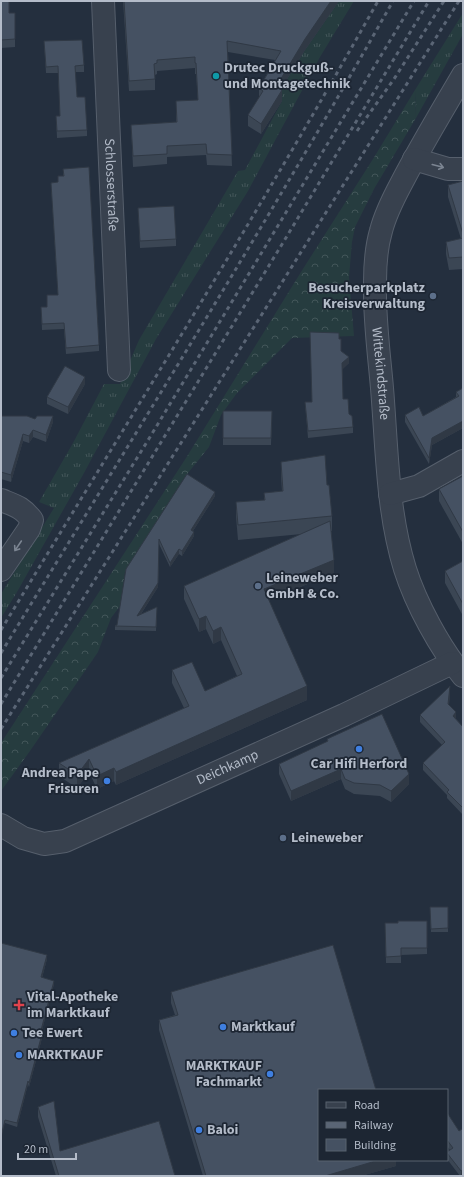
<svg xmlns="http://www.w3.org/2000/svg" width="464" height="1177" viewBox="0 0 464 1177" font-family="'Source Sans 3',sans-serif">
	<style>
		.grass { fill: url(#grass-tufts) }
		.forest { fill: url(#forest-crowns) }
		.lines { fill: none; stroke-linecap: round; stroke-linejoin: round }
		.minor-casing { stroke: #565f6c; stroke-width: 24 }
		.minor { stroke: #38414e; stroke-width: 22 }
		.rail { stroke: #5a6575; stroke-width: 3; stroke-dasharray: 4 4; stroke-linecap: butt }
		.wall { fill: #3b4654 }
		.shaded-wall { fill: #303945 }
		.building { fill: #455162; stroke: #303945 }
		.oneway { stroke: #7c8592 }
		.culture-dot { fill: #0f9aa8; stroke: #1d2633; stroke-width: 1.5 }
		.service-dot { fill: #5c6f8a; stroke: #1d2633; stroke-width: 1.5 }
		.shop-dot { fill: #3f7fe0; stroke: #1d2633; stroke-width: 1.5 }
		.health-dot { fill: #e0444e; stroke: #1d2633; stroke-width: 1.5 }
		.labels { text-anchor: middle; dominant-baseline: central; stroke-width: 3.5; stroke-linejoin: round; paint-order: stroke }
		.poi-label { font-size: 14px; font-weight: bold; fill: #b4bcc9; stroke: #1d2633; text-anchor: start }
		.street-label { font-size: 14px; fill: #b4bcc9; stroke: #1d2633 }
	</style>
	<defs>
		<pattern id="grass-tufts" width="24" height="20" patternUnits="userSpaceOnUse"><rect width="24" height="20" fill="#263c3f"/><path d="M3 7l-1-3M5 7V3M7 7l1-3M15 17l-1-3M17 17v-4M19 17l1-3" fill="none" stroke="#435659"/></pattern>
		<pattern id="forest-crowns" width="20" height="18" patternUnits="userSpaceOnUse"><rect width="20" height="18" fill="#263c3f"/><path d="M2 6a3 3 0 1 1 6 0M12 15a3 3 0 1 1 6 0" fill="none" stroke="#435659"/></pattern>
	</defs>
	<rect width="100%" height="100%" fill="#242f3e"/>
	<!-- grass -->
	<g class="grass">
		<path d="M339,1H354L320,57L248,191L156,339L84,473L17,592L1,618V594L54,508L39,502L73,443L104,384H120L139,340L238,171L245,170L282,101L276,97L305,50Z"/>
		<path d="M463,13V34L416,118L415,90Z"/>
	</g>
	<!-- forest -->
	<path class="forest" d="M415,90L416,118L374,189L355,227L352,242L349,277L354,336L292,338L237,393L221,415L209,447L184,478L125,572L120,606L111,618L98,652L30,751L1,791V743L186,458L301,272L373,159Z"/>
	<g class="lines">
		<defs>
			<g id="minor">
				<path id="s1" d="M103,1L119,370"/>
				<path id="s2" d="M463,75C442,111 420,147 401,184C393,199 385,215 381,231C376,248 375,265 375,282C374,318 379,353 382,388C387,448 387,511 405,569C416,604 440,648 463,676"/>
				<path d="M414,159L448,169H463"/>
				<path d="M390,494L419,486L463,461"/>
				<path d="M1,500C16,506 22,507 32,520L29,529L1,570"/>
				<path id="s3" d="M1,825L23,838L44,844L65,841L344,715L452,663"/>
			</g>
		</defs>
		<!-- minor casing -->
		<use href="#minor" class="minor-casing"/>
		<!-- minor -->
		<use href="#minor" class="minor"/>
		<!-- rail -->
		<g class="rail">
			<path d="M357,131L394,79L444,1"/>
			<path d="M1,630C128,421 258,214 378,1"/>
			<path d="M1,653C133,437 268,222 393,1"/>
			<path d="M1,678L150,437L414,1"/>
			<path d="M1,704L284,241L429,1"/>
			<path d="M1,729L459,1"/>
		</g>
	</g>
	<!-- wall -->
	<g class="wall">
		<path d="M1,1L9,13H15V47L1,48Z"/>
		<path d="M48,1H75L48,2Z"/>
		<path d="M123,1H339L305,50L281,89L282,101L261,134L248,126V115L259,98V88L275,60L228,52L232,166L207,165L206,155L167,157V164L133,167L131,125L176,122V101L198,100L196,74H195V68L157,71V74L155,75V90L129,91Z"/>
		<path d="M44,41L84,65V72H75L77,97L87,130V136L57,138L56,116H60L58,73H46Z"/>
		<path d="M63,169L99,345V351L66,354L64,329L42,330L41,307H47L58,295L51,183L58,182V176H63Z"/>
		<path d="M463,181V269L449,270L446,254V242L461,239L448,197V185Z"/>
		<path d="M138,208L176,239V246L140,248Z"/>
		<path d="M339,339L341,351L349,363L342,369L343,399L349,414L353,427V433L308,438L305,402H312Z"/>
		<path d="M85,384L68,414L47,404V397Z"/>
		<path d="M463,388V428L432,445L429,464L405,422V415L423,416L456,397V392Z"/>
		<path d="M223,411H272L271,445H223Z"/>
		<path d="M1,416L35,419L53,422L46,442L33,437L29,443L23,441L11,482L1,479Z"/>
		<path d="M281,462L327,485L332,516V531H331L334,573L269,600L307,700L116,785L114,781L97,789L89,772L77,788L59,776V763L184,708L172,683V670L205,691L237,676L221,640L213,644L206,629L199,632L184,599V586L302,534L238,540L236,517V502L264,500V493L282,491L281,477Z"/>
		<path d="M187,474L215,496L193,531L194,536L182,556L179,554L170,567L159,544L158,587L141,614L157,607L156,631L115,630V626L117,625Z"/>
		<path d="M463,476V544L439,501V489Z"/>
		<path d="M463,561V616L445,583V571Z"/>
		<path d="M450,693L449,705L456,719L463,727V815L447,798V795L423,770V763L442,745L420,722V715Z"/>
		<path d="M327,739L409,784L391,802L380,796L354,794L345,789L341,779L291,801L279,774V764L327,742Z"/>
		<path d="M430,907L448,928V932H431Z"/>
		<path d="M427,921V954L401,955V963H386L385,923H398Z"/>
		<path d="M1,943L47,959L42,978L54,984L41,1034L42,1038L29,1087L28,1084L17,1127L5,1123Z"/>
		<path d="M171,992L396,1160V1166L361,1176H203L159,1030V1020L175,1015L171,1003Z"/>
		<path d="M38,1107L60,1151L175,1176H56L38,1117Z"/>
		<path d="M447,1115L459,1131L463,1176H460L447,1159V1152L450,1150L447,1146Z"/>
	</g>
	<!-- shaded-wall -->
	<g class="shaded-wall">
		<path d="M331,1H339L305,50L276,97V87L305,39Z"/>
		<path d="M282,90V101L261,134V124Z"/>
		<path d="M349,357V363L342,370V363Z"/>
		<path d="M85,377V384L68,414V407Z"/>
		<path d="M53,416V422L46,442V435Z"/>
		<path d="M463,421V428L432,445L429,464V458L432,438Z"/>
		<path d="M33,430V437L29,443V436Z"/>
		<path d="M23,434V441L11,482V475Z"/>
		<path d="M215,492V496L191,534V530Z"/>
		<path d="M194,532V536L182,556V551Z"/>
		<path d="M159,539L158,587L137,620V616Z"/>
		<path d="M179,549V554L170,567V563Z"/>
		<path d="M334,560V573L264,602V589Z"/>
		<path d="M206,616V629L199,632V619Z"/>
		<path d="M221,627V640L213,644V631Z"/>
		<path d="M307,686V700L116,785V772Z"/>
		<path d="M450,686V693L448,711V704Z"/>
		<path d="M456,712V719L453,723V716Z"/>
		<path d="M89,759V772L77,788V775Z"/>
		<path d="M114,768V781L97,789V776Z"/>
		<path d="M341,769V779L291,801V791Z"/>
		<path d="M409,774V784L391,802V791Z"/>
		<path d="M47,955V959L41,981V977Z"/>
		<path d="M54,981V984L40,1038V1034Z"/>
		<path d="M42,1034V1038L29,1087V1083Z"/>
		<path d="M28,1081V1084L17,1127V1123Z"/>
		<path d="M5,1120V1123L1,1139V1136Z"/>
		<path d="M379,1160H396V1166L361,1176H325Z"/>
		<path d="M463,1170V1176H461V1171Z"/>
	</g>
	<!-- building -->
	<g class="building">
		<path d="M1,1H9V13H15V39L1,40Z"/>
		<path d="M124,1H331L305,39L276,87L282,90L261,124L248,115L263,91L259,88L281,51L227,41L232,155L207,154L206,144L167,146V154L133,156L131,125L177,122L176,101L198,100L196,63H195V57L157,60V63L154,64L155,79L129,81Z"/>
		<path d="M82,40L84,65L75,66L77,97H85L87,130L57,131L56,116H60L58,66L46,67L44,41Z"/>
		<path d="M89,167L99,345L66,348L64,323L42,324L41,307H47V295H58L51,183L58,182V176H64L63,169Z"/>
		<path d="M463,181V234L448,185Z"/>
		<path d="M174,206L176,239L140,241L138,208Z"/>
		<path d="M463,238V257L449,258L446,242Z"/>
		<path d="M310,332L339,333V339H341V351L349,357L342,363L343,399H348L349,414L352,416L353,427L308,431L305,402H312Z"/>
		<path d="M65,366L85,377L68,407L47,397Z"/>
		<path d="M463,388V421L432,438L429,458L405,415L419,407L423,416L459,396L456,392Z"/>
		<path d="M223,411H272L271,438H223Z"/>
		<path d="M1,416H27L35,419L37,416H53L46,435L33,430L29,436L23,434L11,475L1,472Z"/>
		<path d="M325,455L327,485H329L332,516L238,525L236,502L265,500L264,493L283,491L281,462Z"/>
		<path d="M187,474L215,492L191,530L194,532L182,551L179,549L170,563L159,539L158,583L137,616L157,607L156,627L115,626L117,625L126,569Z"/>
		<path d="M463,476V532L439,489Z"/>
		<path d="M330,521L334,560L264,589L307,686L116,772L114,768L97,776L89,759L77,775L59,763L189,706L172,670L192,662L205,691L242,674L221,627L213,631L206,616L199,619L184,586Z"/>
		<path d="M463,561V604L445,571Z"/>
		<path d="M450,686L448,704L456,712L453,716L463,727V808L447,792L449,790L423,763L445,742L420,715Z"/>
		<path d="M382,714L409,774L391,791L380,785L354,783L345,779L341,769L291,791L279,764L328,741L327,739Z"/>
		<path d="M430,907H448V928L431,929Z"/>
		<path d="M398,921H427V948H401V956L386,957L385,923H398Z"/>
		<path d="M1,943L47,955L41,977L54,981L40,1034H42L29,1083L28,1081L17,1123L5,1120L1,1136Z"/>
		<path d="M333,945L376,1090H319V1160H379L325,1176H206L159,1020L178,1015L171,992Z"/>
		<path d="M54,1101L60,1151L159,1121L175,1176H59L38,1107Z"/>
		<path d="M448,1114L459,1131L462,1129L463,1131V1170L461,1171L447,1153V1152L453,1148L447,1140V1115Z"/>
	</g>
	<!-- one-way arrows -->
	<defs><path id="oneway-shaft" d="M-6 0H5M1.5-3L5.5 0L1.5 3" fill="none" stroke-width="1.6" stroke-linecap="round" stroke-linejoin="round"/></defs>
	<g class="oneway">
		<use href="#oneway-shaft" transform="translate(438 166) rotate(15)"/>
		<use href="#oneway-shaft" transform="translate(18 546) rotate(124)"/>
	</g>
	<!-- markers -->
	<circle class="culture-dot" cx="216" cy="76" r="4"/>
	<g class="service-dot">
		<circle cx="433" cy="296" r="4"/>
		<circle cx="258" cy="586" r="4"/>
		<circle cx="283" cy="838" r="4"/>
	</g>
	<g class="shop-dot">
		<circle cx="359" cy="749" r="4"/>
		<circle cx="107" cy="781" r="4"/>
		<circle cx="223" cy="1027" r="4"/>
		<circle cx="14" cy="1033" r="4"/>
		<circle cx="19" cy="1055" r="4"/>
		<circle cx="270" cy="1074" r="4"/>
		<circle cx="199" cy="1130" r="4"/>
	</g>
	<path class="health-dot" d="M17 999h4v4h4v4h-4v4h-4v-4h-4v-4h4z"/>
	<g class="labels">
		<!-- poi labels -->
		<g class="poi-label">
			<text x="224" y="68">Drutec Druckguß-<tspan x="224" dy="16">und Montagetechnik</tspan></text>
			<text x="425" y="288" text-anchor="end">Besucherparkplatz<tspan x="425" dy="16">Kreisverwaltung</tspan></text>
			<text x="266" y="578">Leineweber<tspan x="266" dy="16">GmbH &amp; Co.</tspan></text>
			<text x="359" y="764" text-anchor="middle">Car Hifi Herford</text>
			<text x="99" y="773" text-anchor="end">Andrea Pape<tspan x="99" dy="16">Frisuren</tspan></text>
			<text x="291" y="838">Leineweber</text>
			<text x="27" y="997">Vital-Apotheke<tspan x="27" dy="16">im Marktkauf</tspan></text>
			<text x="231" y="1027">Marktkauf</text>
			<text x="22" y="1033">Tee Ewert</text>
			<text x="27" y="1055">MARKTKAUF</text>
			<text x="262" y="1066" text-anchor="end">MARKTKAUF<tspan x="262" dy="16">Fachmarkt</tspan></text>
			<text x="207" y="1130">Baloi</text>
		</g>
		<!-- street labels -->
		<g class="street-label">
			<text stroke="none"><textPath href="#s1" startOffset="184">Schlosserstraße</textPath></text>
			<text stroke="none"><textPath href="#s2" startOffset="320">Wittekindstraße</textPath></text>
			<text stroke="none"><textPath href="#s3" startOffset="247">Deichkamp</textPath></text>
		</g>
	</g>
	<!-- border -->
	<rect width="464" height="1177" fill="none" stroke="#b4bcc9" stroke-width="4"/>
	<!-- legend -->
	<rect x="318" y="1089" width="130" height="72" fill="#1d2633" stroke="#59626f"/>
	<rect x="326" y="1102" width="20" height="6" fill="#38414e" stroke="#59626f"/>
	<text x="354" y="1109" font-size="12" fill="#b4bcc9">Road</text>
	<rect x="326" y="1122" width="20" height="6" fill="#5a6575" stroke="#59626f"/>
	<text x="354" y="1129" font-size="12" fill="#b4bcc9">Railway</text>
	<rect x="326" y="1139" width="20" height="12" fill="#455162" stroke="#59626f"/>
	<text x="354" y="1149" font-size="12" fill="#b4bcc9">Building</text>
	<!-- scale -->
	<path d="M18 1153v6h58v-6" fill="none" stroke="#b4bcc9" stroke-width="2"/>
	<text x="24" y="1153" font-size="12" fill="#b4bcc9" stroke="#1d2633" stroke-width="3" paint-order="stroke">20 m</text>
</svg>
